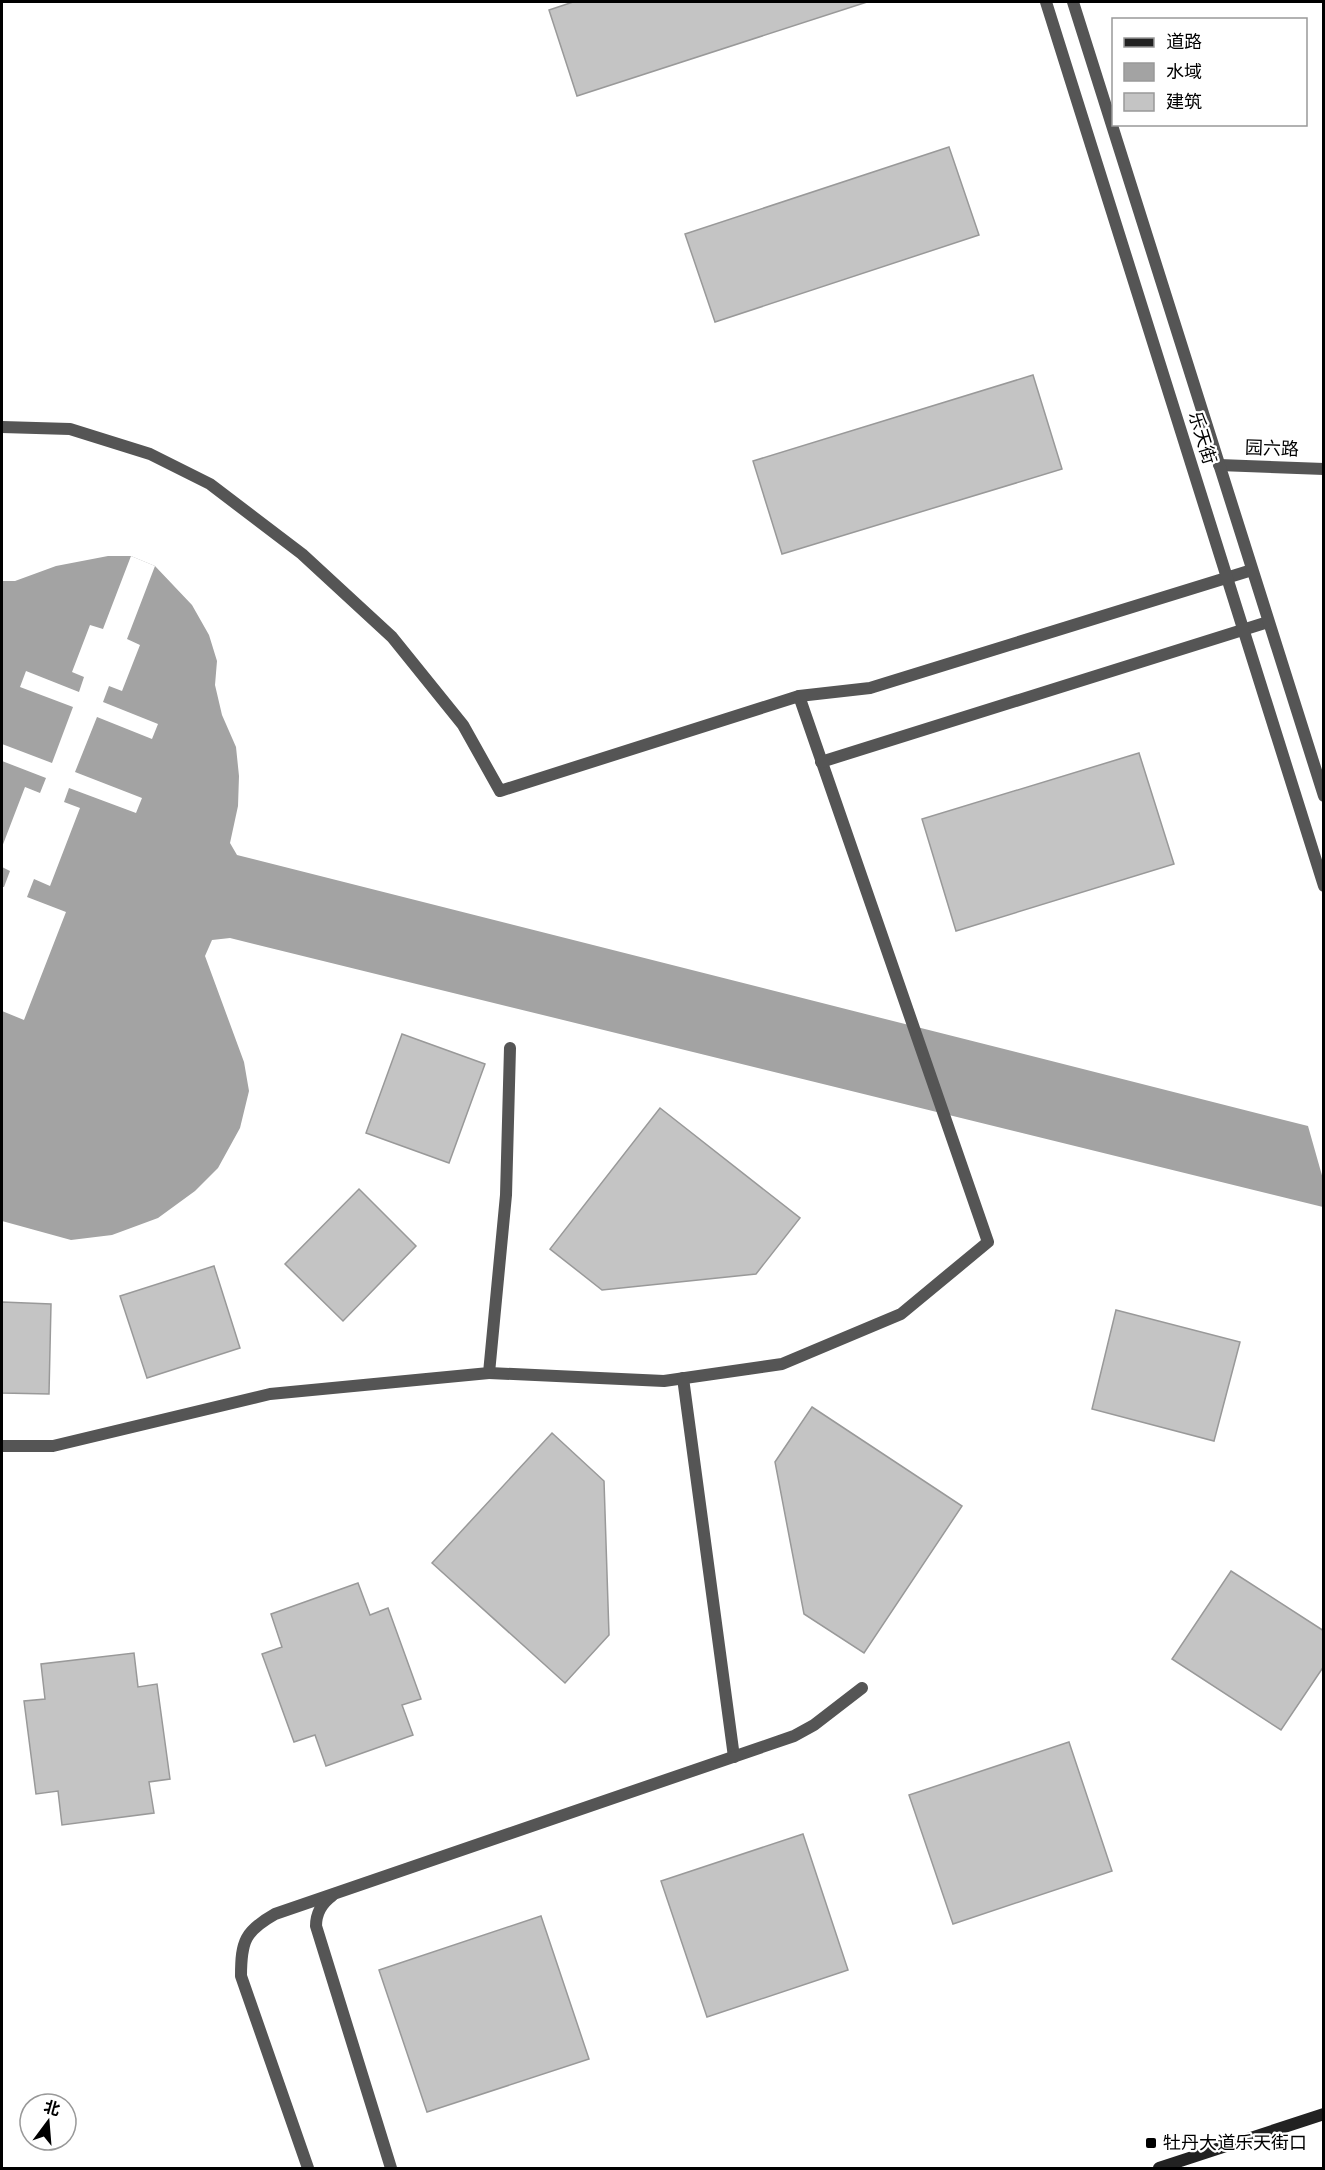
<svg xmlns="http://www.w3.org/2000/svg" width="1325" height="2170" viewBox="0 0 1325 2170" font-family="'Source Sans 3','Noto Sans SC',sans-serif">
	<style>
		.water { fill: #a3a3a3 }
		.pier { fill: #fff }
		.building { fill: #c4c4c4; stroke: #999; stroke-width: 1.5 }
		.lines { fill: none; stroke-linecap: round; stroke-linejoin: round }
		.service { stroke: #555; stroke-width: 12 }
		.minor { stroke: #555; stroke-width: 12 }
		.tertiary { stroke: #555; stroke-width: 12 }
		.secondary { stroke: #222; stroke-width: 12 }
		.poi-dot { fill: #000; stroke: #fff; stroke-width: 2 }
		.labels { text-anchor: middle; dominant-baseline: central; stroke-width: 4.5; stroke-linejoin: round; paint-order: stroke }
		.street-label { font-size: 18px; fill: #000; stroke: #fff }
		.poi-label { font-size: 18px; fill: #000; stroke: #fff; text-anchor: start }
	</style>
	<rect width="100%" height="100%" fill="#fff"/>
	<!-- water -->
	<path class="water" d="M108,556H131L155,566L192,605L209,635L217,661L215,685L222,715L236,747L239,776L238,806L230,843L237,855L1308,1126L1323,1179V1207L230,938L212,940L205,956L244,1062L249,1091L240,1128L218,1168L195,1191L158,1218L112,1235L71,1240L2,1221V581H15L56,566Z"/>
	<!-- pier -->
	<path class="pier" d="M131,556L155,566L127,639L140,645L122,691L109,686L103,702L158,724L152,739L97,717L75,772L142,798L136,813L69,788L64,802L80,808L50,886L34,879L27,897L66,912L24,1020L2,1011V887H4L10,871L2,867V847L25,787L40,793L46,778L2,761V744L52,763L73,707L20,687L26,671L79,692L84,677L72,672L90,625L103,629Z"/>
	<!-- building -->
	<g class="building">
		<path d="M573,2H867L577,96L549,10Z"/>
		<path d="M949,147L979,235L715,322L685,234Z"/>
		<path d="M1033,375L1062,469L782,554L753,461Z"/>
		<path d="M1139,753L1174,864L956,931L922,819Z"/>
		<path d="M402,1034L485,1064L449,1163L366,1133Z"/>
		<path d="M660,1108L800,1218L756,1274L602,1290L550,1249Z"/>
		<path d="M359,1189L416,1246L343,1321L285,1264Z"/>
		<path d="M214,1266L240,1348L147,1378L120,1296Z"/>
		<path d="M2,1302L51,1304L49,1394L2,1393Z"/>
		<path d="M1116,1310L1240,1342L1214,1441L1092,1409Z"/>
		<path d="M812,1407L962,1506L864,1653L804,1614L775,1462Z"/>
		<path d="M552,1433L604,1481L609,1635L565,1683L432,1563Z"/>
		<path d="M1231,1571L1324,1631V1666L1281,1730L1172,1659Z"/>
		<path d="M358,1583L370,1615L388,1608L421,1699L402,1705L413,1735L326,1766L315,1735L294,1742L262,1654L282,1647L271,1614Z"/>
		<path d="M134,1653L138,1687L157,1684L170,1779L149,1782L154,1813L62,1825L58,1791L36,1794L24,1701L45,1699L41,1664Z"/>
		<path d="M1069,1742L1112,1871L953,1924L909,1795Z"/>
		<path d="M803,1834L848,1970L707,2017L661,1881Z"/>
		<path d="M541,1916L589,2059L427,2112L379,1970Z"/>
	</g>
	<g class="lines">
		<!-- service -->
		<g class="service">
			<path d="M2,427L70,429L150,454L210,484L302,554L392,637L463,725L500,791L799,696L988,1242L901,1314L782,1364L664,1381L489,1373"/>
			<path d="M799,696L870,688L1252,570"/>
			<path d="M821,762L1268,622"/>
			<path d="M683,1378L734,1757"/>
			<path d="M2,1446H53L270,1394L489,1373L506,1195L510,1048"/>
			<path d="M332,1896C321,1904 316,1913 316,1926L391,2168"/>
			<path d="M308,2168L241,1976C241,1941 245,1931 275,1914L794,1736L814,1725L862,1688"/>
		</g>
		<!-- minor -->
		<path class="minor" d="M1219,465L1324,469"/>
		<!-- tertiary -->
		<g class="tertiary">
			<path d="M1046,2L1324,886"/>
			<path d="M1073,2L1324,796"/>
		</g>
		<!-- secondary -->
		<path class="secondary" d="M1159,2168L1324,2114"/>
	</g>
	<!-- markers -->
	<rect class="poi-dot" x="1145" y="2137" width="12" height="12" rx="3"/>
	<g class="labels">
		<!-- street labels -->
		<g class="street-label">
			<text transform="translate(1202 438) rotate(73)">乐天街</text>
			<text transform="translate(1272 449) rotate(2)">园六路</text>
		</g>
		<!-- poi labels -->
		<g class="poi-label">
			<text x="1163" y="2143">牡丹大道乐天街口</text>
		</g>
	</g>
	<!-- border -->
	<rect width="1325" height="2170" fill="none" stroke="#000000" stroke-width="6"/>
	<!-- legend -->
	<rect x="1112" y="18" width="195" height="108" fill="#ffffff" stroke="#999999" stroke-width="1.5"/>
	<rect x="1124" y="38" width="30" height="9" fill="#222222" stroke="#999999" stroke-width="1.5"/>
	<text x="1166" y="48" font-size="18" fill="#000000">道路</text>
	<rect x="1124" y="63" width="30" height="18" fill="#a3a3a3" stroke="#999999" stroke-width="1.5"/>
	<text x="1166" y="78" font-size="18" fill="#000000">水域</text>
	<rect x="1124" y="93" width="30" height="18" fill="#c4c4c4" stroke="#999999" stroke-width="1.5"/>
	<text x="1166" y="108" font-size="18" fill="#000000">建筑</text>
	<!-- north arrow -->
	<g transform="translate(48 2122) rotate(16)"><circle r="28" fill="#ffffff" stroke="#999999" stroke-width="1.5"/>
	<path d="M0-4.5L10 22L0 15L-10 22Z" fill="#000000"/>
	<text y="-9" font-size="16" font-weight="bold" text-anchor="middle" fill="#000000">北</text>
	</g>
</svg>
